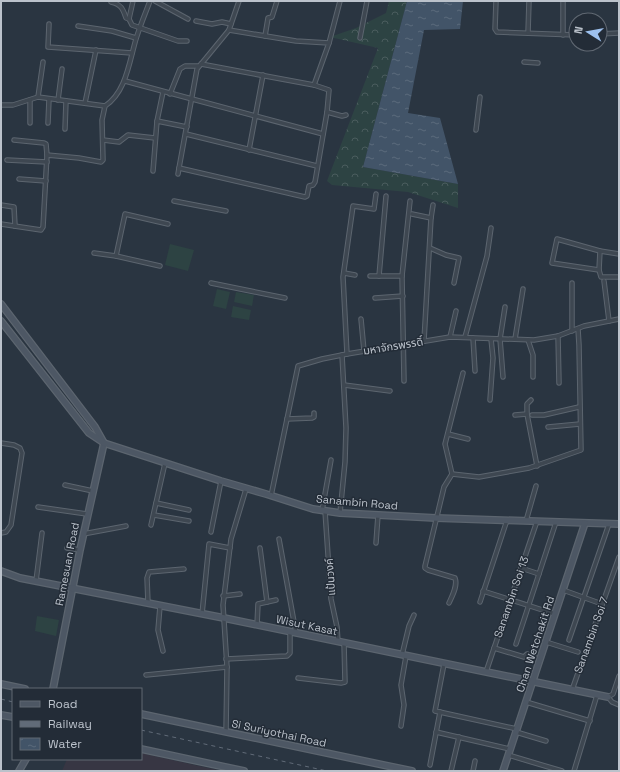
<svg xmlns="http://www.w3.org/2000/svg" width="620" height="772" viewBox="0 0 620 772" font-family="'Space Grotesk','Noto Sans Thai',sans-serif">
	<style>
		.medical { fill: #373643 }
		.green { fill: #2d4343 }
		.forest { fill: url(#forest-crowns) }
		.water { fill: url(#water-ripples) }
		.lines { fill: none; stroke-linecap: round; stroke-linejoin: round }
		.street-casing { stroke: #5c656f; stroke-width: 5.5 }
		.secondary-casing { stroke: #5c656f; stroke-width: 8 }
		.street { stroke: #3e4751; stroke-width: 3.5 }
		.secondary { stroke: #4d5764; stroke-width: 5.5 }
		.rail { stroke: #616b78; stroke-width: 1; stroke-dasharray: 4 4; stroke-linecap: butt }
		.labels { text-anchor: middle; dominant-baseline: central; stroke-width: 3; stroke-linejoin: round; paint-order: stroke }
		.street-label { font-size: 11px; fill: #bbc2cb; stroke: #232c37 }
	</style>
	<defs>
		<pattern id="forest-crowns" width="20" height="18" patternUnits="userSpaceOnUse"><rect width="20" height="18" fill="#2d4343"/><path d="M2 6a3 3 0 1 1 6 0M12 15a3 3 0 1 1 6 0" fill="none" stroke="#4a5c5d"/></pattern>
		<pattern id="water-ripples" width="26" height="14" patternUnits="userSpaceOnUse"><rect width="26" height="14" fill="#425468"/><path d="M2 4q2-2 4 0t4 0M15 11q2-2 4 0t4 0" fill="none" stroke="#5b6b7c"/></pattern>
	</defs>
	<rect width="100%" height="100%" fill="#2a3541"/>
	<!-- medical -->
	<path class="medical" d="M141,753L222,771H62L67,759H141Z"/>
	<!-- green -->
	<g class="green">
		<path d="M170,244L194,250L188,271L165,265Z"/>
		<path d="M217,289L230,292L226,309L213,306Z"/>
		<path d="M236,292L254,295L252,306L234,302Z"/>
		<path d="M233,306L251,310L249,320L231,317Z"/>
		<path d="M37,616L59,620L56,636L35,631Z"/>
	</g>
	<!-- forest -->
	<path class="forest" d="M389,1H407L363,167L458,184V208L408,192L332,185L327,181L378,48L330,37L356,28L386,13Z"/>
	<!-- water -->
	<path class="water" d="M407,1H463L460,29L424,30L408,113L440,118L458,184L363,167Z"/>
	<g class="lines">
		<defs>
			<g id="street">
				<path d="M133,1L129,19L132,25L178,41H187"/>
				<path d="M155,1L188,19"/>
				<path d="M496,1L495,29L497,32L576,35"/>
				<path d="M111,2C121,4 123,9 126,18L129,19"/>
				<path d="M196,21L212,24L222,22L231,24"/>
				<path d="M49,24L48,47L132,53"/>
				<path d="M78,26L112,31L136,38"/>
				<path d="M229,30L296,41L329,43L314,85"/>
				<path d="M528,33L529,1"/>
				<path d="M600,34L619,33"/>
				<path d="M563,35V1"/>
				<path d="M265,36L268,18L272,17L277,1"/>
				<path d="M360,38L367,1"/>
				<path d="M329,43L340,1"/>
				<path d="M524,62L538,63"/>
				<path d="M125,81L323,134"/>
				<path d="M170,94L180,69L185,66H199"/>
				<path d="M38,97L43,62"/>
				<path d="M58,100L62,69"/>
				<path d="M85,103L96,50"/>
				<path d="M1,105H13L38,97L105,106"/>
				<path d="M327,112L342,116L346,115"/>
				<path d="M157,121L163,92"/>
				<path d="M30,123V100"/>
				<path d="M48,123L49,99"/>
				<path d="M65,129L66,101"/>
				<path d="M476,130L480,97"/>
				<path d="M186,134L317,166"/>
				<path d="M14,140L44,143L46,144L47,155"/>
				<path d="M103,140L119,142L128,135L155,138"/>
				<path d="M249,150L263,75"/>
				<path d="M7,160L47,162"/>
				<path d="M179,168L197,69L229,30L239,1"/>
				<path d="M153,171L157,121L187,127"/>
				<path d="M178,174L179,168L305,197L307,196L309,186L313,185L315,182L327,112L329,90L314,85L201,64"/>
				<path d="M19,179L46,181"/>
				<path d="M386,196L379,276H402"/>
				<path d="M174,201L226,211"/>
				<path d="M1,205L14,207L15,226"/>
				<path d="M412,214L431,218"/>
				<path d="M1,224L41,230L43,227L47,155L79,158L101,162L103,160L102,120L105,106C126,92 129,63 136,39C140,26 145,14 150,1"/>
				<path d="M430,248L446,255L459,258L454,283"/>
				<path d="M600,251L599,270L601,277H619"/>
				<path d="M94,253L116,256L160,266"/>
				<path d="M116,256L125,214L168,224"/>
				<path d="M599,270L552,263L557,239L600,251L619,254"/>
				<path d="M344,273L355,275"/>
				<path d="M370,276H379"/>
				<path d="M604,281L609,321"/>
				<path d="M211,283L285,298"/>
				<path d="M572,283V331"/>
				<path d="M375,298L403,296"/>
				<path d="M361,319L364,351"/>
				<path d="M558,336L559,383"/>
				<path d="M450,337L456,311"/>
				<path d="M465,337L487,256L491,228"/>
				<path d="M473,338L475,371"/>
				<path d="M515,339L523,289"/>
				<path d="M528,340L533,355V377"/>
				<path d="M424,341L431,218L433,205"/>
				<path d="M347,354L343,277L353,206L374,209L376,194"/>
				<path d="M503,377L500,339L505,307"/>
				<path d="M404,381L402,276L410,201"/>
				<path d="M344,385L390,391"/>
				<path d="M490,400L493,358L491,339"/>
				<path d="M531,400L527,404V414L537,466"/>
				<path d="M515,415L527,414"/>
				<path d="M532,415H544L579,407"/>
				<path d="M287,419L312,418L314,417V413"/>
				<path d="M548,427L580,424"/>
				<path d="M448,434L468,439"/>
				<path d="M1,443L14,445L20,448L22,453L11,525L6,532L1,533"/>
				<path d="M452,474L445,444L463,373"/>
				<path d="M65,485L93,491"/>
				<path d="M271,496L298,366L322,359L347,354L450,337L534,340L558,336L584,326L619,319"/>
				<path d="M156,503L189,510"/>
				<path d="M38,507L87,514"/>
				<path d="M322,511L331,460"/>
				<path d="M325,511L331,599L337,627L338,642"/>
				<path d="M340,513L345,462L346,428L342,355"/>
				<path d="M154,515L189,521"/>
				<path d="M526,521L536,486"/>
				<path d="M151,525L165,463"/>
				<path d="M211,532L221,481"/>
				<path d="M83,534L126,526"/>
				<path d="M279,539L296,633"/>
				<path d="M376,543L378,515"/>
				<path d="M67,548L80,550"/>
				<path d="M260,548L267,602"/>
				<path d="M521,568L539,574"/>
				<path d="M36,581L42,533"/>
				<path d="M563,590L602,604"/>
				<path d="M483,591L555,614"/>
				<path d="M223,596L240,594"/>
				<path d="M480,602L507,520"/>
				<path d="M148,603L147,578L149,572L184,569"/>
				<path d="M449,603C452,596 458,586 455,578L428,570L425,568V566L444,487L452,474L479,477L529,468L581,450L579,345L578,329"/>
				<path d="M160,606L158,630L163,651"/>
				<path d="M202,614L209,544L230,548"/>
				<path d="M257,625L258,604L276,600"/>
				<path d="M569,640L609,524"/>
				<path d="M546,642L578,652"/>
				<path d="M516,644L556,522"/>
				<path d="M494,648L524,657L527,654L534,656"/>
				<path d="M402,655L409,626L414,615"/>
				<path d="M226,659L287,656L290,653V632"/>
				<path d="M444,664L435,711L517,729"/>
				<path d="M486,672L537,521"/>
				<path d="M146,675L227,667"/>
				<path d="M619,676L613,694L608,697L612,702L619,705"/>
				<path d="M298,678L341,683L345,682L344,643"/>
				<path d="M572,690L619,557"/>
				<path d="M526,702L590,721"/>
				<path d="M401,726L404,705L401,685L406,656"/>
				<path d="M226,732L227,667L223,605L231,539L246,489"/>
				<path d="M436,732L510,749"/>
				<path d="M516,732L546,741"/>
				<path d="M508,755L562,771"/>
				<path d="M430,765L440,712"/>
				<path d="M451,771L459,737"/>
				<path d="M473,771L475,761"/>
				<path d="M574,771L597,695"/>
			</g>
			<g id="secondary">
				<path d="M1,304L95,427L104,443L80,550L53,689"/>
				<path d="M1,321L89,433L104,443L221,481L266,494L313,509L340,513L436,518L619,524"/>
				<path d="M1,571L20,578L224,618L608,697"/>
				<path d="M1,684L25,689"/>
				<path d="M141,714L412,771"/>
				<path d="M1,715L13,717"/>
				<path d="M141,749L244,771"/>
				<path d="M19,771L26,759"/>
				<path d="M503,771L585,523"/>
			</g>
		</defs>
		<!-- street casing -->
		<use href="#street" class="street-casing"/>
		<!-- secondary casing -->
		<use href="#secondary" class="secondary-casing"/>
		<!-- street -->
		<use href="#street" class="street"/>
		<!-- secondary -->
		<use href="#secondary" class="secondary"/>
		<!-- rail -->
		<g class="rail">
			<path d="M1,699L13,702"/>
			<path d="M141,730L327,771"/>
		</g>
	</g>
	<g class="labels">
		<!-- street labels -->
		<g class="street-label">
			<text transform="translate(393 346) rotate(-9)">มหาจักรพรรดิ์</text>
			<text transform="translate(357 502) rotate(5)">Sanambin Road</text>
			<text transform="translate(67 564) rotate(-79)">Ramesuan Road</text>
			<text transform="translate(330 577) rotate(-94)">แป้นวงค์</text>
			<text transform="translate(511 597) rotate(-71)">Sanambin Soi 13</text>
			<text transform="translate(307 625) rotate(12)">Wisut Kasat</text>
			<text transform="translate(591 635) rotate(-70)">Sanambin Soi 7</text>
			<text transform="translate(535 644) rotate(-72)">Chan Wetchakit Rd</text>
			<text transform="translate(279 733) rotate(12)">Si Suriyothai Road</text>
		</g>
	</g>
	<!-- border -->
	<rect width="620" height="772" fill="none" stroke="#bbc2cb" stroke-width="4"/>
	<!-- legend -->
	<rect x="12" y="688" width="130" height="72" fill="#232c37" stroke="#606872"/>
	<rect x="20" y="701" width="20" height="6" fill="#4d5764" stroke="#606872"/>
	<text x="48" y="708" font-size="12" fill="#bbc2cb">Road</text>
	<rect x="20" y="721" width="20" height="6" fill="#616b78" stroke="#606872"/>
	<text x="48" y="728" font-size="12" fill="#bbc2cb">Railway</text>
	<rect x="20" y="738" width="20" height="12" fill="url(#water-ripples)" stroke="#606872"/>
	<text x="48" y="748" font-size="12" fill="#bbc2cb">Water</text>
	<!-- north arrow -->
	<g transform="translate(588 32) rotate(281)"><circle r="19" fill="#232c37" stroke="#606872"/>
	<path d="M0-3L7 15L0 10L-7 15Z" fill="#9dc1ef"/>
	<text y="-6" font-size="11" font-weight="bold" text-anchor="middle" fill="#bbc2cb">N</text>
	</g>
</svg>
